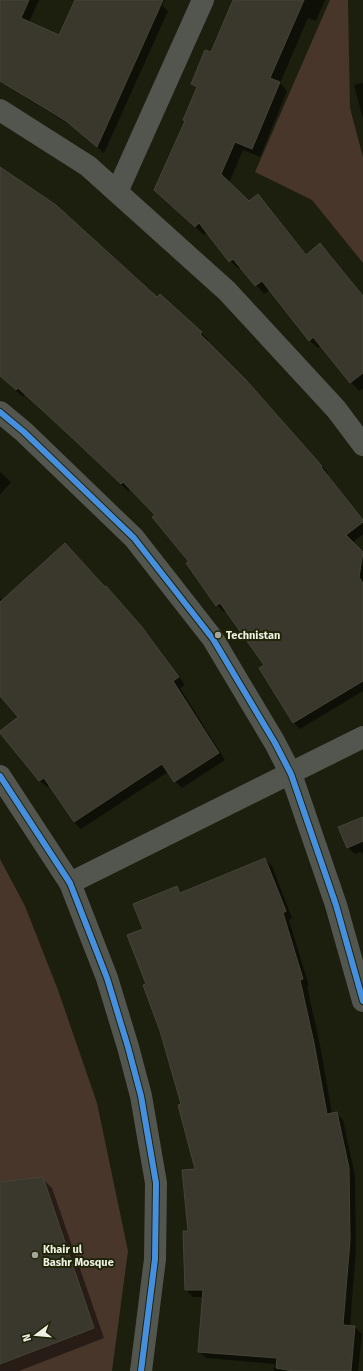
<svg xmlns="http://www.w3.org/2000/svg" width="363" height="1371" viewBox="0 0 363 1371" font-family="'Fira Sans',sans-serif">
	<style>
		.green { fill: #49362a }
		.shadow { fill: #0007 }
		.building { fill: #3a382c; stroke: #464438 }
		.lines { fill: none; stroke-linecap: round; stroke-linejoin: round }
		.minor { stroke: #53564f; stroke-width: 22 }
		.tertiary { stroke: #53564f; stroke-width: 22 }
		.cycleway-casing { stroke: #202408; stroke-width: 8 }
		.cycleway { stroke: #468fdf; stroke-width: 6 }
		.poi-dot { fill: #a4a797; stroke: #202408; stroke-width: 1.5 }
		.labels { text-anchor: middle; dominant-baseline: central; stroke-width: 4; stroke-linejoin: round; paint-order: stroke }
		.poi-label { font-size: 11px; font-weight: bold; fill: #eef1e1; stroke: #202408; text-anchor: start }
	</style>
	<rect width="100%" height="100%" fill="#1c1e0e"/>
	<!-- green -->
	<g class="green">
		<path d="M330,0H348L350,108L363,157V263L312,200L255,172Z"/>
		<path d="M0,859L25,906L58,990L97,1103L128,1251L112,1371H0Z"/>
	</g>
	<!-- shadow -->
	<g class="shadow">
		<path d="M0,0H39L29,22L60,36L76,0H165L162,6L168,11L104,153L74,127L26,98L0,77Z"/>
		<path d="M234,0H325L316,21L308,18L280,83L287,91L260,157L243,150L229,183L249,202L258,195L266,203L307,256L320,245L329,253L363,296V389L359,391L351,382L321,345L318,348L310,341L318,335L270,289L264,294L241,267L239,269L230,261L207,231L204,235L164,199L185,121L197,89L192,84L211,53Z"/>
		<path d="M363,83V119L354,85Z"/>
		<path d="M0,175L157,299L160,295L201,333L208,340L206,342L253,388L328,473L327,474L363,520V534L352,543L363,554V691L300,729L293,722L265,665L227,610L224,612L217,605L190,562L156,515L130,488L128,491L75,439L25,394L23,397L0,376Z"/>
		<path d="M0,472L11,482L0,495Z"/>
		<path d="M105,588L113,594L151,638L185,685L180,688L225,760L182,788L175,781L168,772L81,829L74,822L50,785L47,787L40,781L1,732L19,717L0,695V598L3,600Z"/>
		<path d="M363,818V855L361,852L355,854L348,848Z"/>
		<path d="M265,859L272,866L292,918L289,920L309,986H307L321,1050L332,1114L336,1113L343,1120L355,1176L356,1248L350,1327H355L362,1334L358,1371H273L275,1364L206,1358L199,1351L203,1297H193L186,1290L184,1232H189L197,1170L182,1105L147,985L144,930L177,887L182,893Z"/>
		<path d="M42,1178L52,1188L104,1338L19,1371H0V1183Z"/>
	</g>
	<!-- building -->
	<g class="building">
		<path d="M0,0H29L21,18L59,35L75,0H163L97,147L66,121L0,81Z"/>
		<path d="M233,0H304L270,78L280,82L252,149L235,142L221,174L249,201L258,194L306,255L320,243L363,296V373L350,383L313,337L309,341L262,281L255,286L233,259L229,262L199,223L195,227L154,190L185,121L183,120L197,87L191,84L205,50L211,52Z"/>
		<path d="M0,167L56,205L157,297L160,294L202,332L200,334L246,380L322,466L321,467L363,520V522L346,535L363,552L359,577L363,583V681L293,723L259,668L264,665L220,603L216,606L186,563L189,562L152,517L155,515L123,482L121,484L67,433L18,388L16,390L0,376Z"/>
		<path d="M65,543L105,587L106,586L142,627L179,677L173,681L219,753L174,782L162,764L74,822L44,778L39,781L0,733V731L18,717L0,696V602Z"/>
		<path d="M363,817V841L347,848L338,827Z"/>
		<path d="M265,858L286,911L283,913L303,979L300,980L314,1043L327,1114L337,1112L349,1168L350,1240L343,1325L355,1326L351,1371H293L276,1368L277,1358L198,1352L203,1290H185L183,1231H188L182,1170L195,1169L178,1105L181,1104L160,1031L143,985L146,984L127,935L143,929L133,904L177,886L180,893Z"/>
		<path d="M43,1177L94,1328L0,1364V1182Z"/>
	</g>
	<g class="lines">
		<!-- minor -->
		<g class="minor">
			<path d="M0,110L88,166L227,291L336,409L363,445"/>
			<path d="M117,192L203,0"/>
			<path d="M0,412L24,432L134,538L213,639L275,743L291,774L336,905L363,1001"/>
		</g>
		<!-- tertiary -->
		<g class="tertiary">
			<path d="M0,776L70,883L107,978L128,1047L141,1096L156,1183L155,1259L141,1371"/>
			<path d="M70,883L363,737"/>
		</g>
		<defs>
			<g id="cycleway">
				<path d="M0,412L24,432L134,538L213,639L275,743L291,774L336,905L363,1001"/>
				<path d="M0,776L70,883L107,978L128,1047L141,1096L156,1183L155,1259L141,1371"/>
			</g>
		</defs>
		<!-- cycleway casing -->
		<use href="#cycleway" class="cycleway-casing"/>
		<!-- cycleway -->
		<use href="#cycleway" class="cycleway"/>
	</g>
	<!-- markers -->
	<g class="poi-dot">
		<circle cx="218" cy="635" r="4"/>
		<circle cx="35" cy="1255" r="4"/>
	</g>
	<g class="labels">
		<!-- poi labels -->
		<g class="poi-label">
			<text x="226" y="635">Technistan</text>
			<text x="43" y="1249">Khair ul<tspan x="43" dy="13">Bashr Mosque</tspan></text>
		</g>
	</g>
	<!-- north arrow -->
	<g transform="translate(36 1335) rotate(254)" stroke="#202408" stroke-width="3" paint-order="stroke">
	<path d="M0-3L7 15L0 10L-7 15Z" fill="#eef1e1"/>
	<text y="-6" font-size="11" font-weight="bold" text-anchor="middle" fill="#eef1e1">N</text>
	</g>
</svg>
